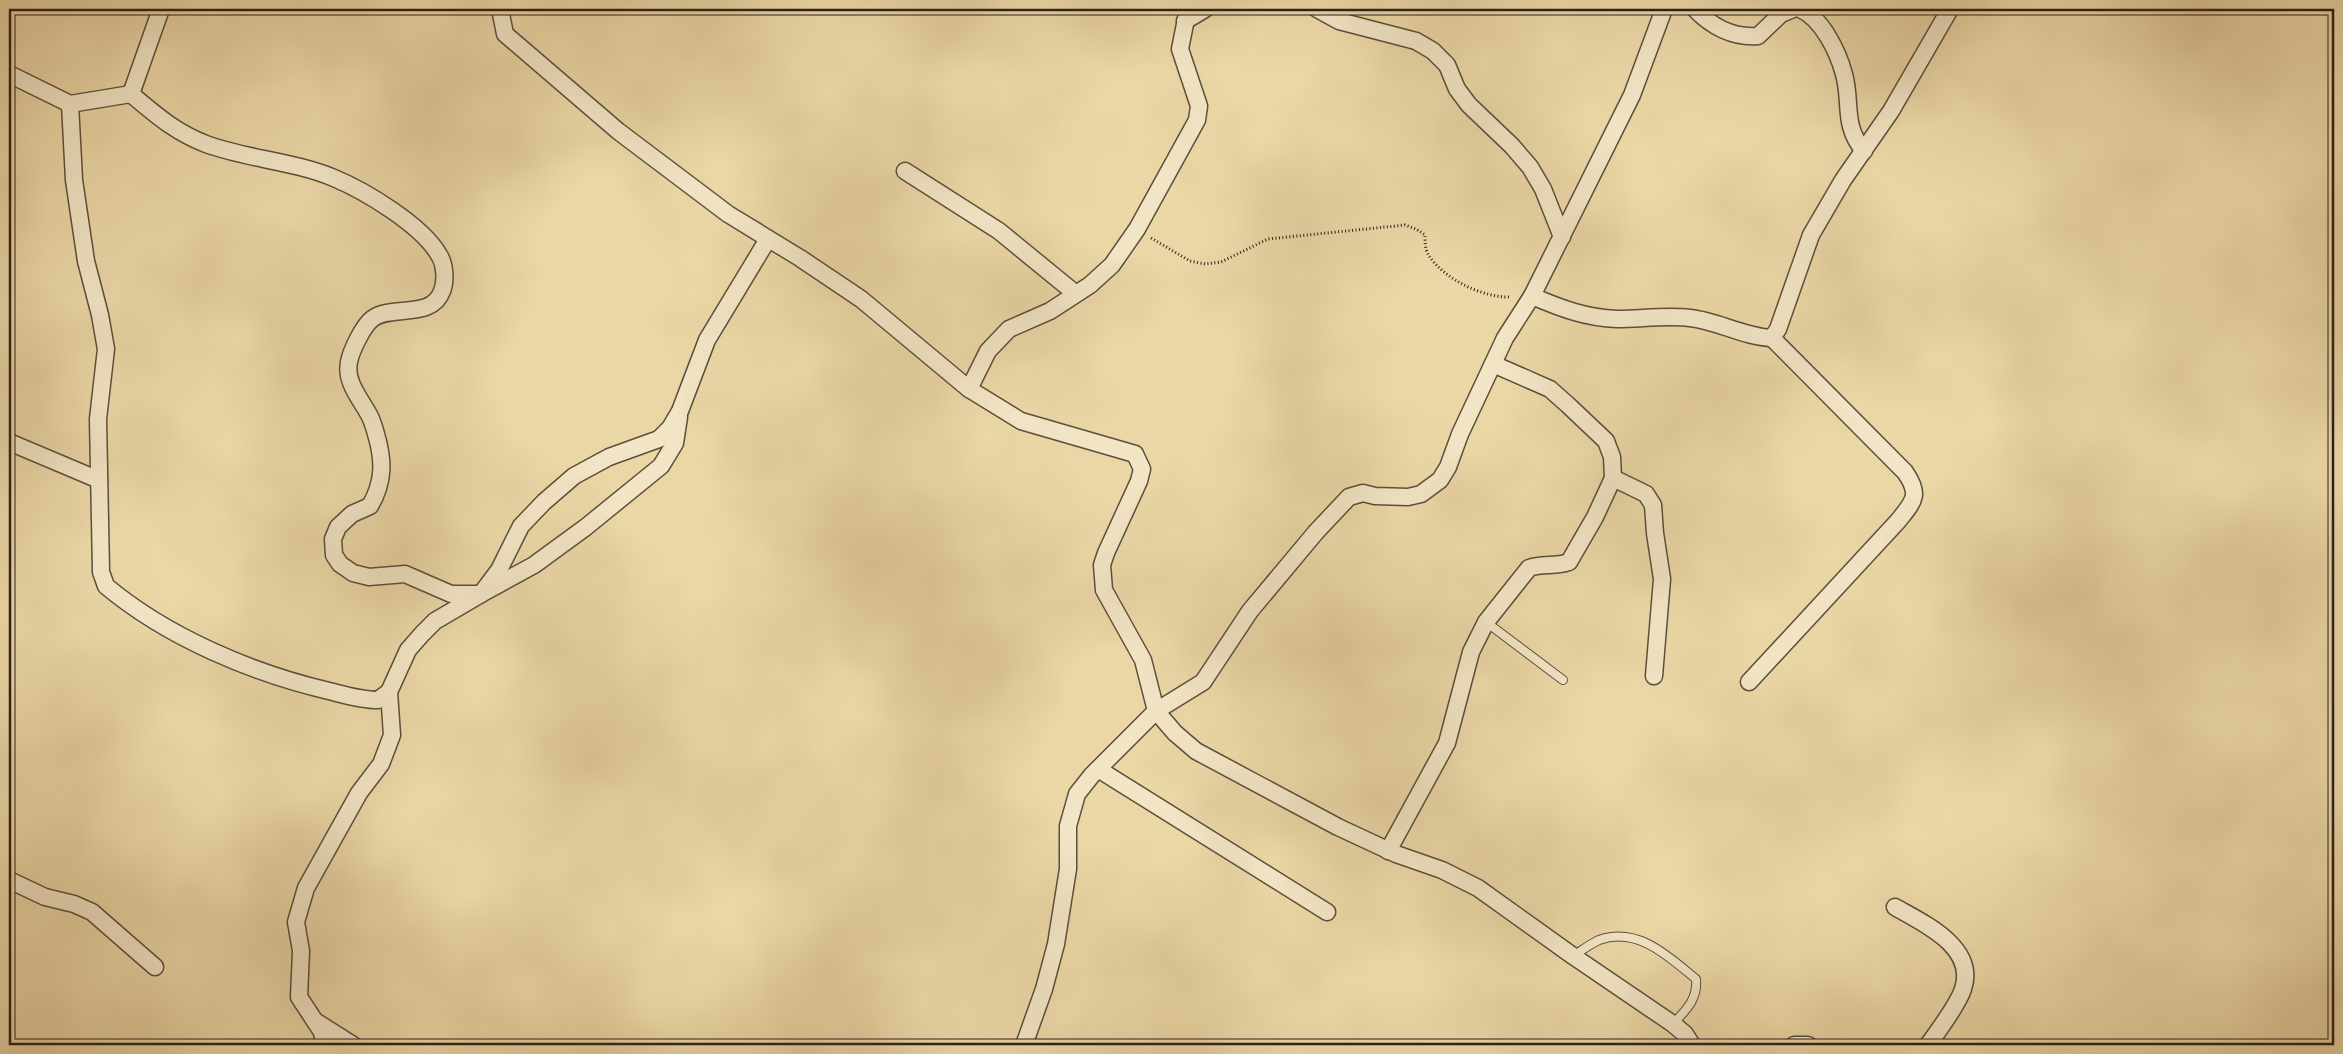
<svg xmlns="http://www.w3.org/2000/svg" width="2343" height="1054" viewBox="0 0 2343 1054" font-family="Cardo,serif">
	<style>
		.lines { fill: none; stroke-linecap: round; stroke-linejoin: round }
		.service-casing { stroke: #5c4e3c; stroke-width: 10 }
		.minor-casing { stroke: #5c4e3c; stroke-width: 19 }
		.path { stroke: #2d2119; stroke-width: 3; stroke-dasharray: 1 2.5; stroke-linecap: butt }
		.service { stroke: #f2e5c5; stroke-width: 8 }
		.minor { stroke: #f2e5c5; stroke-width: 16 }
	</style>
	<rect width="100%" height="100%" fill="#ebd7a6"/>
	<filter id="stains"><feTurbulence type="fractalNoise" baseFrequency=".004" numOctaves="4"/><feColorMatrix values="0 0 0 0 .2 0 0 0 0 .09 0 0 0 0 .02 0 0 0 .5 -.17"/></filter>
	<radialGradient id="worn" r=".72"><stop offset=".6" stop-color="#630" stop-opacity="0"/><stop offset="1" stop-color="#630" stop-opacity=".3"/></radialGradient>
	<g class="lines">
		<defs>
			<g id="service">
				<path d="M1486,622L1563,680"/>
				<path d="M1573,956C1581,951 1590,944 1599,940C1638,926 1669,957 1696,979C1698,999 1686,1010 1673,1024"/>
			</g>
			<g id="minor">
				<path d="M161,9L131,94C156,115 175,132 206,144C247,159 293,161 334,178C365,191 422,225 439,255C445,264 446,281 442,291C432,320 391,304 372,319C363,326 351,351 349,362C345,381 359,397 368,413C372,419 374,427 376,434C384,461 384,482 370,506L352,514L338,527L333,539L334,555L340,564L353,573L369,577L405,574L451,594H481L534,565L586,527L661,466L675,443L679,417"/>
				<path d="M500,9L505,34L512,40L618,131L728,214L800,258L861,299L969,389"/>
				<path d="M1188,9L1180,49L1199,106L1197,120L1137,229L1112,265L1090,285L1050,311L1009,329L988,351L969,389L1021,421L1135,454L1142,469L1139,481L1106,553L1102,565L1104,590L1143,660L1156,711L1175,733L1196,751L1338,827L1396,854L1442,870L1478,888L1573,956L1673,1024L1685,1034L1692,1045"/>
				<path d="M1317,9L1339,21L1416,41L1433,51L1447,65L1457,89L1469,105L1512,146L1530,167L1543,189L1562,237"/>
				<path d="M1695,9C1711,26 1733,38 1758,36L1781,14L1793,9"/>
				<path d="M1800,9C1822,18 1838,52 1844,74C1852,103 1842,125 1864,151"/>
				<path d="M1185,21L1205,9"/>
				<path d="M9,74L70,104L131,94"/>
				<path d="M70,104L74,180L86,261L100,315L106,349L98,419L101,572L106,586C167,637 252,673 329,691C345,695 361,700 378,700L389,692L408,650L422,634L435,621L481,594L499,570L521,526L544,502L574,476L609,457L659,439L670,428L680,411L707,340L768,239"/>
				<path d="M905,171L999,231L1076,294"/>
				<path d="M1532,296L1632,95L1664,9"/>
				<path d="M1493,364L1550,389L1568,405L1606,441L1612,457L1613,478L1646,494L1653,505L1655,533L1662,579L1654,676"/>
				<path d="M9,442L99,480"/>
				<path d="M1749,682L1898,521C1914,501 1921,495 1905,472L1772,338"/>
				<path d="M1098,769L1327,912"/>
				<path d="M1388,851L1447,743L1471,652L1486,622L1529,568C1542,563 1556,567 1569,562L1595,517L1613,478"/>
				<path d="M9,880L45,897L74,904L92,912L155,967"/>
				<path d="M1895,907C1923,923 1977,947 1963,989C1958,1005 1938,1031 1928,1045"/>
				<path d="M315,1021L353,1045"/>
				<path d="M324,1045L322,1032L299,997L301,951L296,922L306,888L359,793L381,764L392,735L389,692"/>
				<path d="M1024,1045L1044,989L1056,944L1068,869V826L1077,794L1092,775L1156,711L1203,682L1250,611L1316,532L1349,497L1363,493L1375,496L1408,497L1421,494L1440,480L1448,467L1460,434L1505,338L1532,296C1560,308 1586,318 1617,319C1641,319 1666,315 1690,318C1718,321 1744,337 1772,338L1778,329L1811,235L1843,180L1891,111L1950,9"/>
				<path d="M1794,1045H1808"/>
			</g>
		</defs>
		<!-- service casing -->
		<use href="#service" class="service-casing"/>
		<!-- minor casing -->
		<use href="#minor" class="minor-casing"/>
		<!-- path -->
		<path class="path" d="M1151,238L1190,261L1205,264L1221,262L1268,239L1405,225L1416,229L1425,235C1425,241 1425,249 1428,254C1443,279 1483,298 1511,297"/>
		<!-- service -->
		<use href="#service" class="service"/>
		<!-- minor -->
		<use href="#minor" class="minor"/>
	</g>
	<!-- margin -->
	<rect width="2343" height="1054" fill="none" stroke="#ebd7a6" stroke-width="30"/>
	<rect x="10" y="10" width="2323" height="1034" fill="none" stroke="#2d2119" stroke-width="2.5"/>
	<rect x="15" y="15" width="2313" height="1024" fill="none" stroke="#2d2119"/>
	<rect width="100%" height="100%" filter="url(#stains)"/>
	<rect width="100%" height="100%" fill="url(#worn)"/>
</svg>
